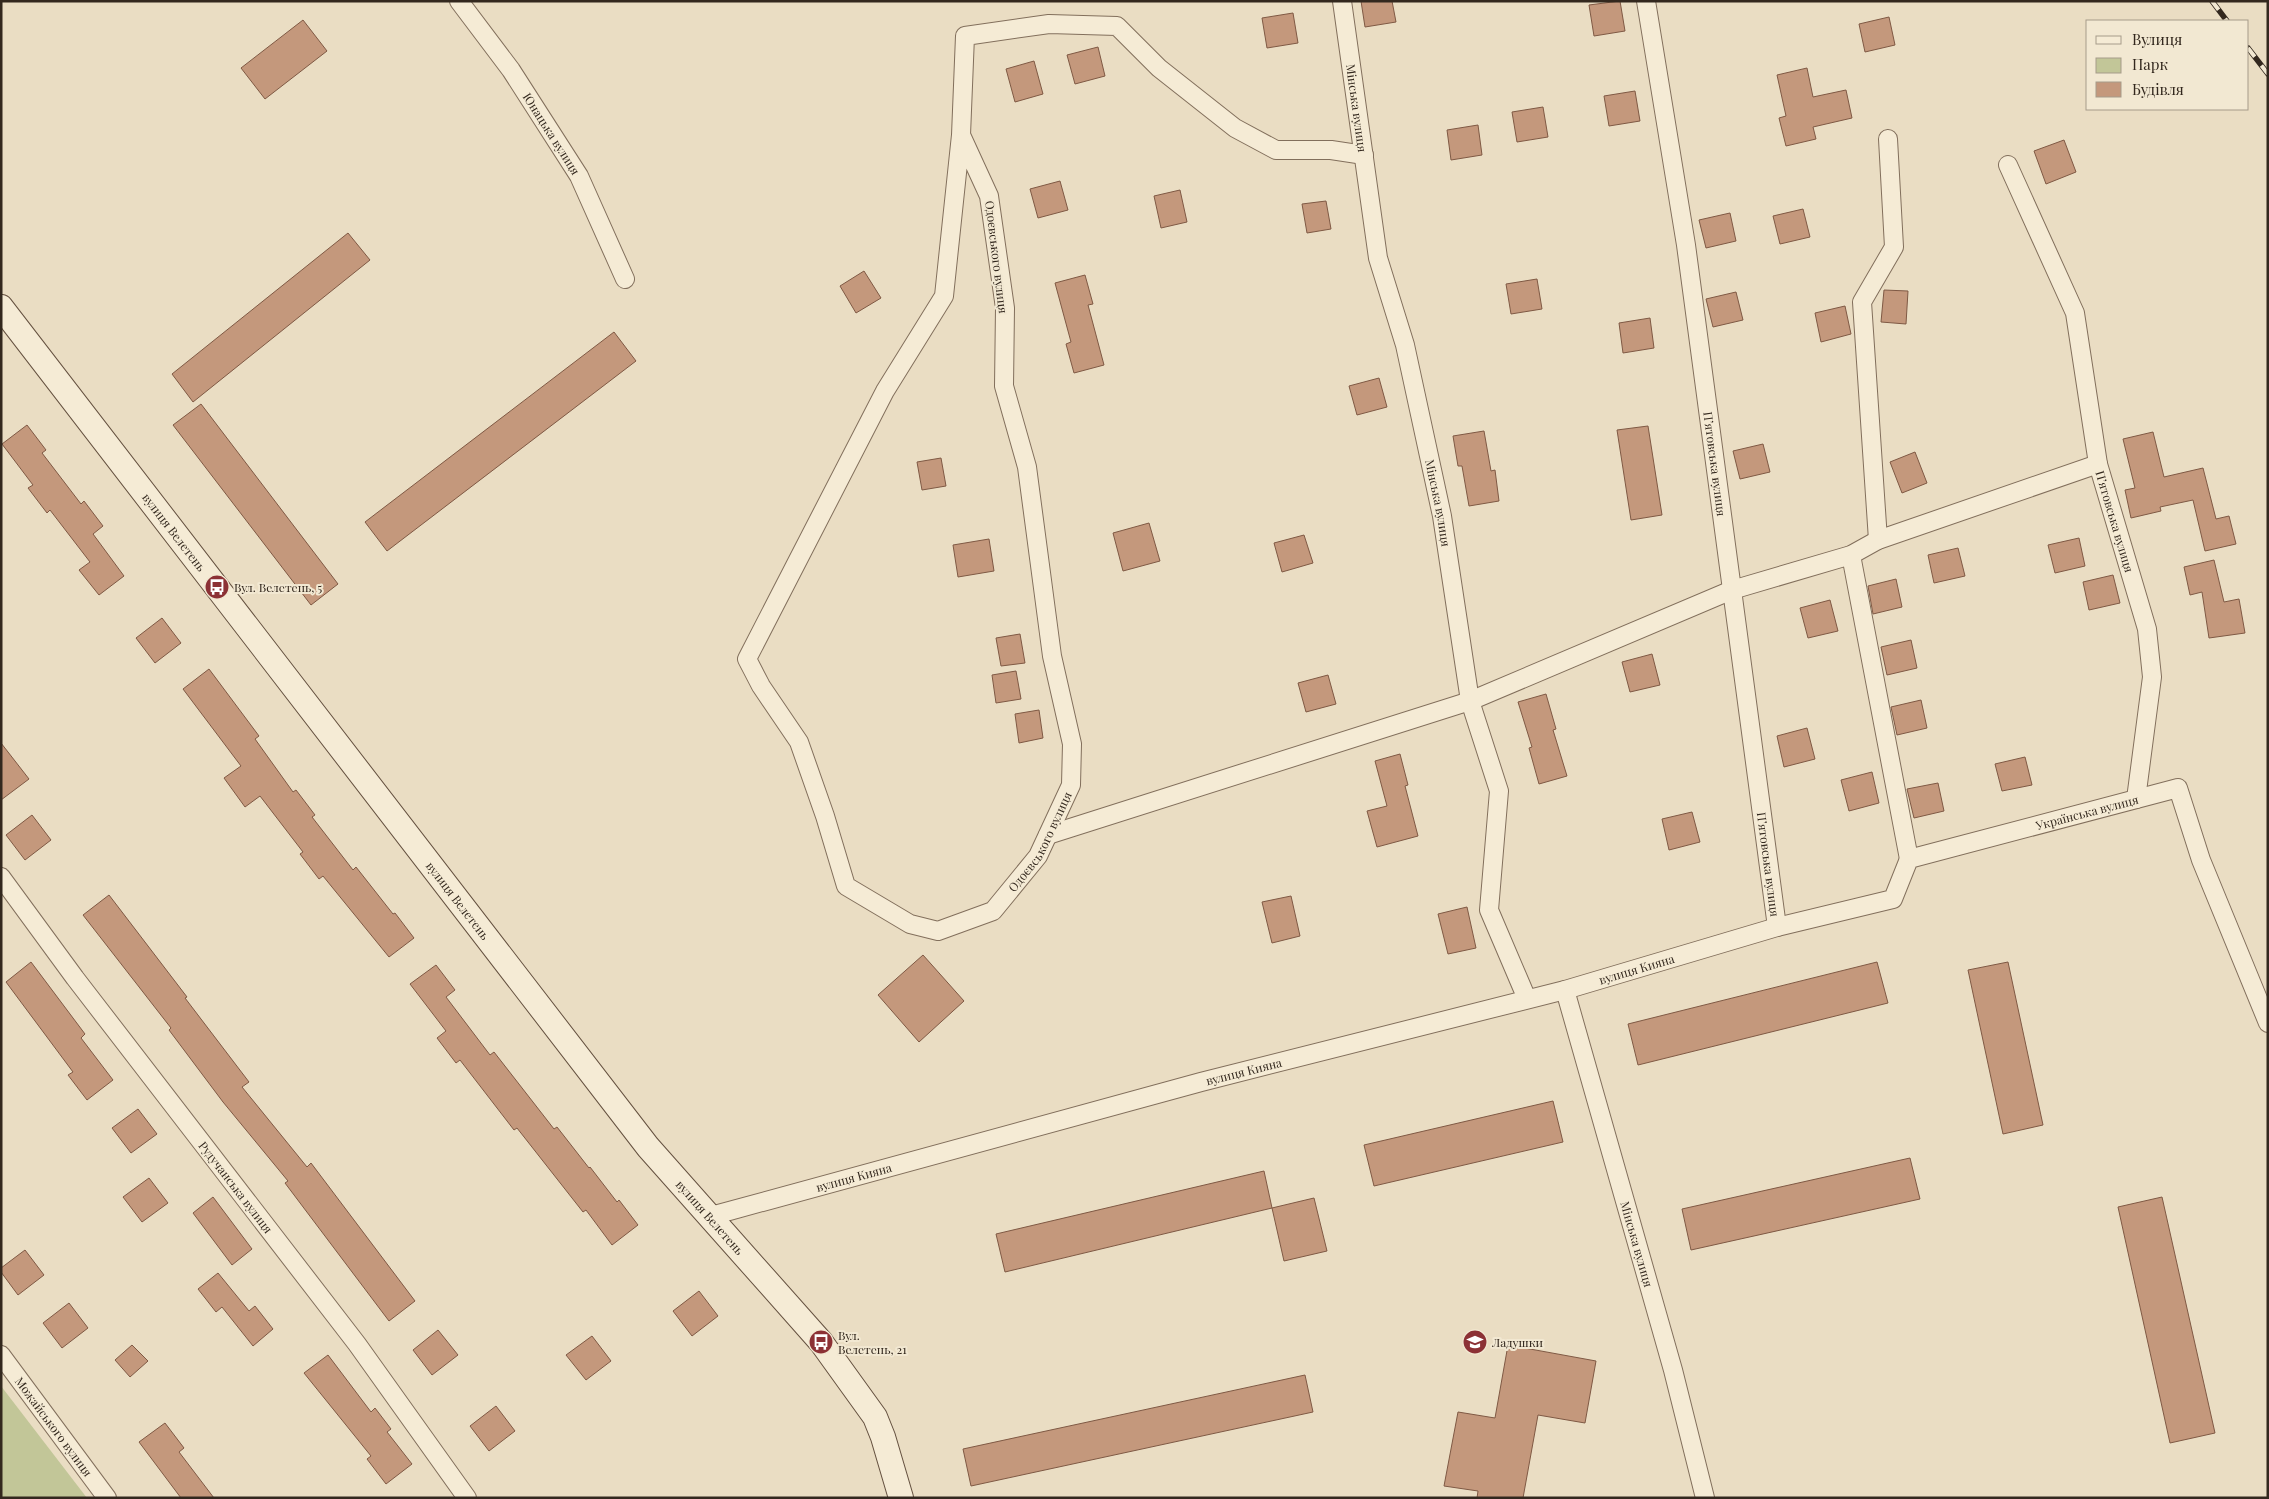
<svg xmlns="http://www.w3.org/2000/svg" width="2269" height="1499" viewBox="0 0 2269 1499" font-family="'Playfair Display',serif">
	<style>
		.green { fill: #c2c698 }
		.building { fill: #c4987c; stroke: #7f5944 }
		.lines { fill: none; stroke-linecap: round; stroke-linejoin: round }
		.street-casing { stroke: #826f5c; stroke-width: 20 }
		.secondary-casing { stroke: #64503f; stroke-width: 26 }
		.street { stroke: #f5ebd5; stroke-width: 18 }
		.secondary { stroke: #f5ebd5; stroke-width: 24 }
		.rail-casing { stroke: #33281e; stroke-width: 5.5 }
		.rail { stroke: #f2e8d2; stroke-width: 4; stroke-dasharray: 11; stroke-linecap: butt }
		.labels { text-anchor: middle; dominant-baseline: central; stroke-width: 4; stroke-linejoin: round; paint-order: stroke }
		.street-label { font-size: 12px; fill: #33281e; stroke: #f2e8d2 }
		.poi-label { font-size: 12px; fill: #33281e; stroke: #f2e8d2; text-anchor: start }
	</style>
	<rect width="100%" height="100%" fill="#eaddc3"/>
	<!-- green -->
	<path class="green" d="M1,1386L87,1498H1Z"/>
	<!-- building -->
	<g class="building">
		<path d="M1361,1H1392L1396,22L1365,27Z"/>
		<path d="M1620,1L1625,31L1594,36L1589,5Z"/>
		<path d="M1293,13L1298,43L1267,48L1262,18Z"/>
		<path d="M1889,17L1895,45L1865,52L1859,24Z"/>
		<path d="M303,20L327,51L265,99L241,68Z"/>
		<path d="M1098,47L1105,76L1075,84L1067,55Z"/>
		<path d="M1034,61L1043,94L1015,102L1006,69Z"/>
		<path d="M1807,68L1813,97L1846,90L1852,118L1813,127L1816,139L1786,146L1779,118L1786,116L1777,75Z"/>
		<path d="M1635,91L1640,121L1609,126L1604,96Z"/>
		<path d="M1543,107L1548,137L1517,142L1512,112Z"/>
		<path d="M1478,125L1482,155L1451,160L1447,130Z"/>
		<path d="M2064,140L2076,172L2046,184L2034,151Z"/>
		<path d="M1060,181L1068,210L1038,218L1030,189Z"/>
		<path d="M1180,190L1187,222L1161,228L1154,196Z"/>
		<path d="M1326,201L1331,229L1307,233L1302,204Z"/>
		<path d="M1803,209L1810,237L1780,244L1773,216Z"/>
		<path d="M1730,213L1736,241L1706,248L1699,220Z"/>
		<path d="M348,233L370,260L193,402L172,374Z"/>
		<path d="M864,271L881,298L856,313L840,286Z"/>
		<path d="M1085,275L1093,304L1088,305L1104,365L1074,373L1066,344L1071,342L1055,283Z"/>
		<path d="M1537,279L1542,309L1511,314L1506,284Z"/>
		<path d="M1884,290L1908,291L1906,324L1881,322Z"/>
		<path d="M1736,292L1743,320L1713,327L1706,299Z"/>
		<path d="M1845,306L1851,334L1821,342L1815,313Z"/>
		<path d="M1650,318L1654,348L1623,353L1619,323Z"/>
		<path d="M614,332L636,361L387,551L365,522Z"/>
		<path d="M1379,378L1387,407L1357,415L1349,386Z"/>
		<path d="M201,404L338,584L311,605L173,425Z"/>
		<path d="M27,425L46,450L42,453L81,504L84,501L103,526L93,534L124,576L99,595L79,570L90,562L50,510L47,513L28,488L33,485L2,444Z"/>
		<path d="M1648,426L1662,515L1631,520L1617,430Z"/>
		<path d="M1484,431L1491,471L1495,470L1499,501L1469,506L1462,466H1458L1453,436Z"/>
		<path d="M2153,432L2164,477L2203,468L2216,519L2229,516L2236,544L2205,551L2193,500L2160,507L2161,511L2131,518L2125,490L2135,488L2123,439Z"/>
		<path d="M1763,444L1770,472L1740,479L1733,451Z"/>
		<path d="M1915,452L1927,483L1902,493L1890,462Z"/>
		<path d="M941,458L946,486L922,490L917,462Z"/>
		<path d="M1149,523L1160,561L1123,571L1113,533Z"/>
		<path d="M1304,535L1313,563L1282,572L1274,543Z"/>
		<path d="M2079,538L2085,566L2055,573L2048,545Z"/>
		<path d="M989,539L994,571L958,577L953,545Z"/>
		<path d="M1958,548L1965,576L1934,583L1928,555Z"/>
		<path d="M2214,560L2224,602L2239,599L2245,633L2209,638L2202,592L2190,595L2184,567Z"/>
		<path d="M2113,575L2120,603L2089,610L2083,582Z"/>
		<path d="M1896,579L1902,607L1873,614L1868,586Z"/>
		<path d="M1830,600L1838,631L1808,638L1800,608Z"/>
		<path d="M162,618L181,643L155,663L136,638Z"/>
		<path d="M1020,634L1025,663L1001,666L996,638Z"/>
		<path d="M1911,640L1917,668L1887,675L1881,647Z"/>
		<path d="M1652,654L1660,685L1630,692L1622,662Z"/>
		<path d="M209,669L259,736L255,739L293,792L296,790L315,815L312,817L353,870L356,867L393,914L395,913L414,938L389,957L323,876L319,879L300,854L303,852L260,796L245,807L224,778L241,766L183,689Z"/>
		<path d="M1016,671L1021,699L996,703L992,675Z"/>
		<path d="M1328,675L1336,704L1306,712L1298,683Z"/>
		<path d="M1546,694L1556,729L1553,730L1567,776L1539,784L1529,748L1532,747L1518,702Z"/>
		<path d="M1921,700L1927,728L1897,735L1891,707Z"/>
		<path d="M1039,710L1043,738L1019,743L1015,714Z"/>
		<path d="M1807,728L1815,759L1784,767L1777,736Z"/>
		<path d="M1,743L29,779L1,800Z"/>
		<path d="M1400,754L1408,785L1405,786L1418,836L1377,847L1367,811L1387,806L1375,761Z"/>
		<path d="M2025,757L2032,785L2002,791L1995,764Z"/>
		<path d="M1872,772L1879,803L1849,811L1841,780Z"/>
		<path d="M1938,783L1944,811L1914,818L1907,789Z"/>
		<path d="M1692,812L1700,842L1669,850L1662,819Z"/>
		<path d="M32,815L51,840L25,860L6,835Z"/>
		<path d="M109,895L187,997L185,998L249,1082L242,1087L307,1167L311,1163L415,1301L389,1321L285,1183L288,1181L223,1102L169,1030L171,1028L83,915Z"/>
		<path d="M1291,896L1300,936L1272,943L1262,902Z"/>
		<path d="M1467,907L1476,948L1448,954L1438,914Z"/>
		<path d="M923,955L964,1001L919,1042L878,995Z"/>
		<path d="M31,962L85,1034L81,1038L113,1080L87,1100L68,1075L73,1072L6,982Z"/>
		<path d="M1877,962L1888,1003L1638,1065L1628,1024Z"/>
		<path d="M2008,962L2043,1125L2003,1134L1968,970Z"/>
		<path d="M436,965L455,990L446,997L490,1055L494,1052L554,1129L557,1127L589,1168L590,1167L617,1202L619,1200L638,1225L612,1245L586,1210L583,1212L517,1128L514,1130L460,1060L456,1063L437,1038L446,1031L410,984Z"/>
		<path d="M1553,1101L1563,1142L1374,1186L1364,1145Z"/>
		<path d="M138,1109L157,1134L131,1153L112,1128Z"/>
		<path d="M1910,1158L1920,1199L1691,1250L1682,1209Z"/>
		<path d="M1264,1171L1272,1208L1005,1272L996,1234Z"/>
		<path d="M149,1178L168,1203L142,1222L123,1197Z"/>
		<path d="M213,1197L252,1249L232,1265L193,1213Z"/>
		<path d="M2162,1197L2215,1433L2170,1443L2118,1207Z"/>
		<path d="M1314,1198L1327,1251L1284,1261L1272,1208Z"/>
		<path d="M25,1250L44,1275L18,1295L1,1272V1268Z"/>
		<path d="M218,1273L249,1311L255,1306L273,1329L253,1346L222,1307L216,1312L198,1289Z"/>
		<path d="M699,1291L718,1316L692,1336L673,1311Z"/>
		<path d="M69,1303L88,1328L62,1348L43,1323Z"/>
		<path d="M438,1330L458,1355L432,1375L413,1350Z"/>
		<path d="M592,1336L611,1361L586,1380L566,1355Z"/>
		<path d="M132,1345L148,1361L130,1377L115,1360Z"/>
		<path d="M1508,1345L1596,1361L1585,1423L1538,1415L1523,1498H1477L1478,1491L1444,1486L1458,1412L1495,1418Z"/>
		<path d="M328,1355L371,1412L375,1408L391,1429L387,1432L412,1464L386,1484L367,1459L371,1456L304,1373Z"/>
		<path d="M1305,1375L1313,1412L971,1486L963,1449Z"/>
		<path d="M496,1406L515,1431L489,1451L470,1426Z"/>
		<path d="M165,1423L184,1448L179,1452L214,1498H181L139,1442Z"/>
	</g>
	<g class="lines">
		<defs>
			<g id="street">
				<path id="s1" d="M459,1L511,70L579,176L625,279"/>
				<path id="s2" d="M1342,1L1378,258L1405,345L1442,516L1470,701L1499,791L1489,910L1527,999"/>
				<path id="s3" d="M1646,1L1686,245L1777,927"/>
				<path id="s4" d="M961,135L944,296L885,391L747,659L761,686L799,742L825,816L846,886L910,924L938,931L993,911L1038,856L1071,785L1072,744L1052,656L1027,467L1004,386L1005,308L989,196L961,135L965,36L1049,24L1117,26L1159,68L1235,128L1276,150H1331L1364,155"/>
				<path id="s5" d="M2008,165L2075,313L2098,464L2147,629L2152,677L2136,799"/>
				<path d="M1878,540L1862,302L1894,247L1888,139"/>
				<path d="M1851,555L1909,859"/>
				<path d="M1048,835L1470,701L1732,590L1851,555L1878,540L2098,464"/>
				<path id="s6" d="M1,877L75,978L357,1344L467,1498"/>
				<path id="s7" d="M1565,990L1673,1370L1705,1498"/>
				<path id="s8" d="M711,1216L1201,1082L1565,990L1777,927L1893,899L1909,859L2178,788L2201,860L2268,1023"/>
				<path id="s9" d="M1,1355L107,1498"/>
			</g>
			<g id="secondary">
				<path id="s10" d="M1,307L648,1147L821,1342L875,1417L883,1437L901,1498"/>
			</g>
		</defs>
		<!-- street casing -->
		<use href="#street" class="street-casing"/>
		<!-- secondary casing -->
		<use href="#secondary" class="secondary-casing"/>
		<!-- street -->
		<use href="#street" class="street"/>
		<!-- secondary -->
		<use href="#secondary" class="secondary"/>
		<defs>
			<g id="rail">
				<path d="M2212,1L2227,21"/>
				<path d="M2248,48L2268,74"/>
			</g>
		</defs>
		<!-- rail casing -->
		<use href="#rail" class="rail-casing"/>
		<!-- rail -->
		<use href="#rail" class="rail"/>
	</g>
	<!-- icons -->
	<defs>
		<symbol id="bus-disc" viewBox="-11 -11 22 22"><circle r="9.5" fill="#8c3135" stroke="#f2e8d2"/><path d="M-5-6H5V4H4V6H2V4H-2V6H-4V4H-5ZM-3.5-4V0h7V-4ZM-3.5 1.2v1.5H-2V1.2ZM2 1.2v1.5H3.5V1.2Z" fill="#fff"/></symbol>
		<symbol id="school-disc" viewBox="-11 -11 22 22"><circle r="9.5" fill="#8c3135" stroke="#f2e8d2"/><path d="M0-5L7-2L0 1L-7-2ZM-4 1L0 2.5L4 1V4Q0 6-4 4Z" fill="#fff"/></symbol>
	</defs>
	<g fill-rule="evenodd">
		<use href="#bus-disc" x="203" y="573" width="28" height="28"/>
		<use href="#bus-disc" x="807" y="1328" width="28" height="28"/>
		<use href="#school-disc" x="1461" y="1328" width="28" height="28"/>
	</g>
	<g class="labels">
		<!-- street labels -->
		<g class="street-label">
			<text stroke="none"><textPath href="#s2" startOffset="108">Мінська вулиця</textPath></text>
			<text stroke="none"><textPath href="#s1" startOffset="162">Юнацька вулиця</textPath></text>
			<text transform="translate(997 257) rotate(83)">Одоєвського вулиця</text>
			<text stroke="none"><textPath href="#s3" startOffset="468">П’ятовська вулиця</textPath></text>
			<text stroke="none"><textPath href="#s2" startOffset="512">Мінська вулиця</textPath></text>
			<text stroke="none"><textPath href="#s5" startOffset="375">П’ятовська вулиця</textPath></text>
			<text stroke="none"><textPath href="#s10" startOffset="284">вулиця Велетень</textPath></text>
			<text stroke="none"><textPath href="#s8" startOffset="1451">Українська вулиця</textPath></text>
			<text stroke="none"><textPath href="#s4" startOffset="1071">Одоєвського вулиця</textPath></text>
			<text stroke="none"><textPath href="#s3" startOffset="872">П’ятовська вулиця</textPath></text>
			<text stroke="none"><textPath href="#s10" startOffset="749">вулиця Велетень</textPath></text>
			<text stroke="none"><textPath href="#s8" startOffset="958">вулиця Кияна</textPath></text>
			<text stroke="none"><textPath href="#s8" startOffset="552">вулиця Кияна</textPath></text>
			<text stroke="none"><textPath href="#s8" startOffset="148">вулиця Кияна</textPath></text>
			<text stroke="none"><textPath href="#s6" startOffset="389">Рудучанська вулиця</textPath></text>
			<text stroke="none"><textPath href="#s10" startOffset="1154">вулиця Велетень</textPath></text>
			<text stroke="none"><textPath href="#s7" startOffset="264">Мінська вулиця</textPath></text>
			<text stroke="none"><textPath href="#s9" startOffset="89">Можайського вулиця</textPath></text>
		</g>
		<!-- poi labels -->
		<g class="poi-label">
			<text x="234" y="587">Вул. Велетень, 5</text>
			<text x="838" y="1335">Вул.<tspan x="838" dy="14">Велетень, 21</tspan></text>
			<text x="1492" y="1342">Ладушки</text>
		</g>
	</g>
	<!-- border -->
	<rect width="2269" height="1499" fill="none" stroke="#33281e" stroke-width="5"/>
	<!-- legend -->
	<rect x="2086" y="20" width="162" height="90" fill="#f2e8d2" stroke="#a69b8a"/>
	<rect x="2096" y="36" width="25" height="8" fill="#f5ebd5" stroke="#a69b8a"/>
	<text x="2132" y="45" font-size="15" fill="#33281e">Вулиця</text>
	<rect x="2096" y="58" width="25" height="15" fill="#c2c698" stroke="#a69b8a"/>
	<text x="2132" y="70" font-size="15" fill="#33281e">Парк</text>
	<rect x="2096" y="82" width="25" height="15" fill="#c4987c" stroke="#a69b8a"/>
	<text x="2132" y="95" font-size="15" fill="#33281e">Будівля</text>
</svg>
